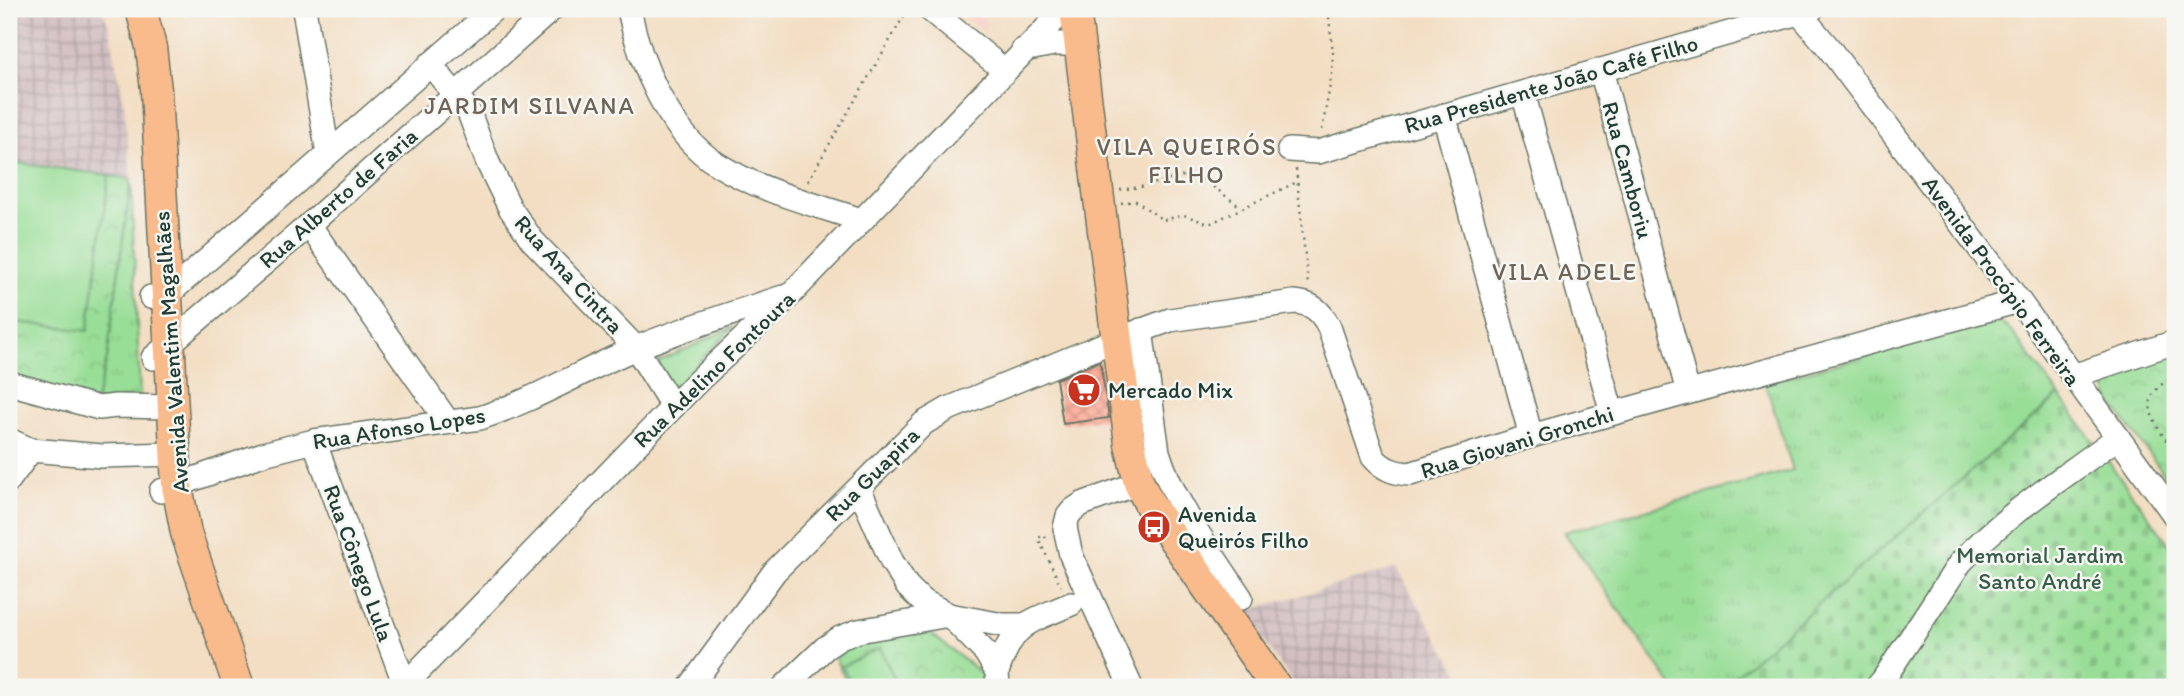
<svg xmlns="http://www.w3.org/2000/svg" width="2184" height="696" viewBox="0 0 2184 696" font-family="Itim,sans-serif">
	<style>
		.built { fill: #f7d0c9 }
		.industrial { fill: url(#industrial-grid) }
		.grass { fill: url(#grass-tufts); stroke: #5c8e66; stroke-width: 2 }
		.cemetery { fill: url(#cemetery-stones); stroke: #5c8e66; stroke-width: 2 }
		.park { fill: url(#park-crowns); stroke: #5c8e66; stroke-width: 2 }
		.pitch { fill: #99de97; stroke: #5c8e66; stroke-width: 2 }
		.building { fill: url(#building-cross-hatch) }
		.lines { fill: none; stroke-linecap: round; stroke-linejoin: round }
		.minor-casing { stroke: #697566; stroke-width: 26 }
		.major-casing { stroke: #697566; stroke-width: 33 }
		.path { stroke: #697566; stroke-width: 2.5; stroke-dasharray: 2 5; stroke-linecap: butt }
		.minor { stroke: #fff; stroke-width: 23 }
		.major { stroke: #fabb8c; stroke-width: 30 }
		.labels { text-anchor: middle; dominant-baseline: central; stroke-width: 5; stroke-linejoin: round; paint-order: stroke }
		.street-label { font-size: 23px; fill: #1f3d34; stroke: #f6f6f2 }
		.poi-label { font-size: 23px; fill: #1f3d34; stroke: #f6f6f2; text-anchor: start }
		.park-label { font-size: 23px; fill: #375d48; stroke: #f6f6f2 }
		.neighbourhood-label { font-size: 24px; letter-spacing: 2px; fill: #6d6357; stroke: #f6f6f2 }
	</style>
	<defs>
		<pattern id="industrial-grid" width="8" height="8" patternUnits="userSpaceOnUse" patternTransform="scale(1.75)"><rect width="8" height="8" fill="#d2bec1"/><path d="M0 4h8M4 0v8" fill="none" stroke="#aa9c9e"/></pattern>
		<pattern id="grass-tufts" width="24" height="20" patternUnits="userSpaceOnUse" patternTransform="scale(1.75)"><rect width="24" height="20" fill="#99de97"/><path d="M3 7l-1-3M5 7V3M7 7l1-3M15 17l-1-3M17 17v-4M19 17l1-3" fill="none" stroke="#83bf83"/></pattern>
		<pattern id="cemetery-stones" width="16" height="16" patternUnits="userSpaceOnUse" patternTransform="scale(1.75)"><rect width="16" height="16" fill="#99de97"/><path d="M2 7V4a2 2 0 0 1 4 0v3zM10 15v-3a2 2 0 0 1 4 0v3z" fill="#83bf83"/></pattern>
		<pattern id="park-crowns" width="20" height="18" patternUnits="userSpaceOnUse" patternTransform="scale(1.75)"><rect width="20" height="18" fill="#99de97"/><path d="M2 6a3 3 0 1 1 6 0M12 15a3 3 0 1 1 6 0" fill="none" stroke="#83bf83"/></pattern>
		<pattern id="building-cross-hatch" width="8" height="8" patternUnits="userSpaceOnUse" patternTransform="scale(1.75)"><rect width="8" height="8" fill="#ffaa97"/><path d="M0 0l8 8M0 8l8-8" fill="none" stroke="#ce8c7c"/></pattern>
	</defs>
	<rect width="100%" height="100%" fill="#f6f6f2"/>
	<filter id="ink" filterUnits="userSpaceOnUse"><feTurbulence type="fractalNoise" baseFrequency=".0143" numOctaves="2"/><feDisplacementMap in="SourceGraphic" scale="14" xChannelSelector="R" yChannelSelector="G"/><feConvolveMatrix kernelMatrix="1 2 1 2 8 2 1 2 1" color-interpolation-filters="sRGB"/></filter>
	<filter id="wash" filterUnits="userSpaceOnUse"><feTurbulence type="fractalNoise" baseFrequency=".00686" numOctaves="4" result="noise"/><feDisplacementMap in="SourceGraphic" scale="28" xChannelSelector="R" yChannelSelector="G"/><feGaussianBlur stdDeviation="1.57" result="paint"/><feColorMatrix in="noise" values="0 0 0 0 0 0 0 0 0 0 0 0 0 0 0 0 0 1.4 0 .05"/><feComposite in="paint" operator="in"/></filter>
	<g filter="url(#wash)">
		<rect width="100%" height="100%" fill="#f3dec3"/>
		<!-- built -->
		<path class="built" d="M956,9H983L986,33Z"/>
		<!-- industrial -->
		<g class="industrial">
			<path d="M9,9H101L109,25L124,105L131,179L9,162Z"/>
			<path d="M1396,568L1467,687H1296L1243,612Z"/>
		</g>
		<!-- grass -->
		<g class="grass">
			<path d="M131,179L140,396L95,402L107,358Z"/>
			<path d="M1993,323H2000L2008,327L2059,395L1723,687H1673L1564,532L1793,470L1765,382Z"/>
		</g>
		<!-- cemetery -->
		<path class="cemetery" d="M2059,395L2175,552V687H1723Z"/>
		<!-- park -->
		<g class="park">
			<path d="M9,162L131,179L107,358L92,415L9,391Z"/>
			<path d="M733,327L673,389L658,362Z"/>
			<path d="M2175,351V489L2111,402C2105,391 2104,384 2111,374Z"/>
			<path d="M925,629L982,674L985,679V687H849L835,658C859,637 896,636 925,629Z"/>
		</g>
		<!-- pitch -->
		<g class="pitch">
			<path d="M9,162L109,175L88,331L9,321Z"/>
			<path d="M880,648L898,687H853L842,666Z"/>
		</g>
		<g id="blocks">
			<!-- building -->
			<path class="building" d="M1100,361L1109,418L1063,424L1056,379Z"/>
		</g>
	</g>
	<g filter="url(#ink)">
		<use href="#blocks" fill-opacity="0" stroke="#697566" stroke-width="2"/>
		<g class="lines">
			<defs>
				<g id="minor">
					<path d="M304,9L328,154"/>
					<path d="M629,9C639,62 669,134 717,164C760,191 813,204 861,220"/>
					<path d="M929,9L1004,70"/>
					<path d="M1796,9L1828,47L2019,301L2175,516"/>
					<path d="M1023,50L1054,44H1079"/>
					<path d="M430,64L468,110L488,163L510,208L532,240L636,348L673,407"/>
					<path d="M1601,70L1688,392"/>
					<path d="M1523,93L1612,413"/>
					<path d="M1444,115L1531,436"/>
					<path d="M1289,150L1318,152L1812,9"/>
					<path d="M309,225L448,422"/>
					<path d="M151,297L166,296L494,9"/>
					<path d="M1141,330L1158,452C1174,505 1211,551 1241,598"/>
					<path d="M153,358L309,225L552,9"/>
					<path d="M2073,376L2175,342"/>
					<path d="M9,383L99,408L116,406L173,407"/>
					<path d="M9,440L31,450"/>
					<path d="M314,441L405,685"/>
					<path d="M9,480L31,450L102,456L175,454"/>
					<path d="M859,488L892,562L907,586L921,600L949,615L986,653L997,672L998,687"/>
					<path d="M161,491L263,454L314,441L480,418C535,400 584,370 636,348C684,328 734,313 783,297"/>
					<path d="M997,672C1014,622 1025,624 1071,604"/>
					<path d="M403,687L697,382L790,295L1065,9"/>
					<path d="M690,687L775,571L924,423L948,409L1115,340L1170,320L1294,302C1312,303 1321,311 1329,327L1373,457C1383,469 1394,473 1410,474L1531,436L2019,301"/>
					<path d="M784,687L825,648L840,638L858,631L949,615L1003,625H1022"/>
					<path d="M1131,687L1071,555L1065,528L1068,516L1073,510L1082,504L1139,483"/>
					<path d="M1877,687L1883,680L1960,563C2006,513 2064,478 2118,437"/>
				</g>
				<g id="major">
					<path d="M141,9L151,47L156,90L177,486L186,533L239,687"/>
					<path d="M1075,9L1130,444L1139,483L1150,505L1276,687"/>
				</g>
			</defs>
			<!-- minor casing -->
			<use href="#minor" class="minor-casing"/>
			<!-- major casing -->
			<use href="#major" class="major-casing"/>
			<!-- path -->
			<g class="path">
				<path d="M1322,130L1332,74L1333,52L1328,9"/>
				<path d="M1296,169L1308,284"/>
				<path d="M808,181L908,9"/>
				<path d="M1120,190L1141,187L1187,175L1201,178L1241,207"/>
				<path d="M1121,203L1136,201L1163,220L1184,215L1209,224L1297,182"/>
				<path d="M2175,377C2132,396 2154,424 2175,452"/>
				<path d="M1046,538L1044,535L1038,538L1061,586"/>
			</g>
			<!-- minor -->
			<use href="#minor" class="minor"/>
			<!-- major -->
			<use href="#major" class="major"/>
		</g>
	</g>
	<!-- icons -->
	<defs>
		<symbol id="supermarket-disc" viewBox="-11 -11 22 22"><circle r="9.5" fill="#c8321e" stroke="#f6f6f2"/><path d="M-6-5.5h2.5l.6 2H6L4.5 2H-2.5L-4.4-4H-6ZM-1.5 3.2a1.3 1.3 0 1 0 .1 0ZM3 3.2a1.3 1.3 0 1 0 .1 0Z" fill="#fff"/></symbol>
		<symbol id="bus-disc" viewBox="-11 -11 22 22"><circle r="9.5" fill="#c8321e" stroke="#f6f6f2"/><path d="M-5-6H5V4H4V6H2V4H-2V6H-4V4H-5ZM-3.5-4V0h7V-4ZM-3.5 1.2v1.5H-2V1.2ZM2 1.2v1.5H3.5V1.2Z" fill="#fff"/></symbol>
	</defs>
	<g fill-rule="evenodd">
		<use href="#supermarket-disc" x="1065" y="371" width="38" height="38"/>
		<use href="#bus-disc" x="1135" y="508" width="38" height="38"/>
	</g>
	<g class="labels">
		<!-- street labels -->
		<g class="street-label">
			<text transform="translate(1551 84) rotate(-16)">Rua Presidente João Café Filho</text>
			<text transform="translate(1628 170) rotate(75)">Rua Camboriu</text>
			<text transform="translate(338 198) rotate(-41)">Rua Alberto de Faria</text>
			<text transform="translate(569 274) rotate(48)">Rua Ana Cintra</text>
			<text transform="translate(2002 281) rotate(54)">Avenida Procópio Ferreira</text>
			<text transform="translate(171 352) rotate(-94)">Avenida Valentim Magalhães</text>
			<text transform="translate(714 369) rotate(-44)">Rua Adelino Fontoura</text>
			<text transform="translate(399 428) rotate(-9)">Rua Afonso Lopes</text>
			<text transform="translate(1517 442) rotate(-17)">Rua Giovani Gronchi</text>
			<text transform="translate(872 474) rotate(-45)">Rua Guapira</text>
			<text transform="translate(359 563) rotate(70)">Rua Cônego Lula</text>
		</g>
		<!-- poi labels -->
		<g class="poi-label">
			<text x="1108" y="390">Mercado Mix</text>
			<text x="1178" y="514">Avenida<tspan x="1178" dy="26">Queirós Filho</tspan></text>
		</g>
		<!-- park labels -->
		<g class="park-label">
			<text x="2040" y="555">Memorial Jardim<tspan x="2040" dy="26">Santo André</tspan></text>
		</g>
		<!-- neighbourhood labels -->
		<g class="neighbourhood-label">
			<text x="530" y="105">JARDIM SILVANA</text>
			<text x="1187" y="146">VILA QUEIRÓS<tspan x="1187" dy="28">FILHO</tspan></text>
			<text x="1565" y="271">VILA ADELE</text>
		</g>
	</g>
	<!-- margin -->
	<rect width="2184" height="696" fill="none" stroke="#f6f6f2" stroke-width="35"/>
</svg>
